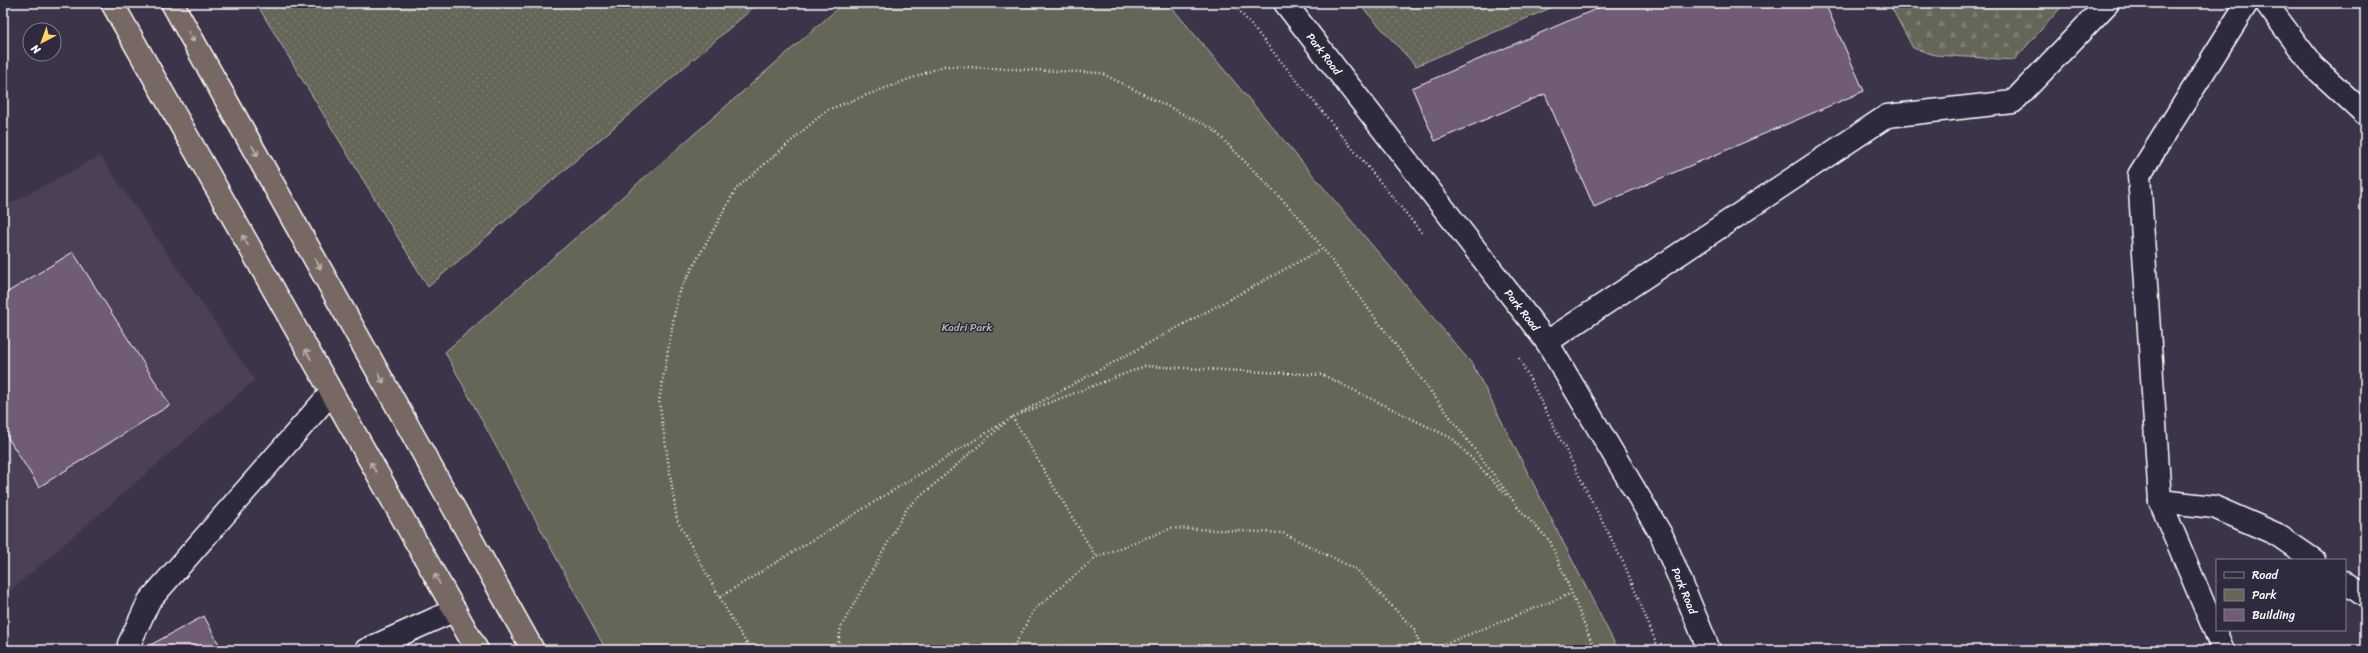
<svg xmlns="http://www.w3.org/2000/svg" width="2368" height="653" viewBox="0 0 2368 653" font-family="Sriracha,sans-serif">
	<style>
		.built { fill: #4b4056 }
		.grass { fill: url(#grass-dots); stroke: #b2b2ac }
		.forest { fill: url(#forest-firs); stroke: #b2b2ac }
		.park { fill: #656658; stroke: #b2b2ac }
		.building { fill: #6f5c75; stroke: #fff }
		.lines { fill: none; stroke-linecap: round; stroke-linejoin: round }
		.minor-casing { stroke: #fff; stroke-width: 25 }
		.highway-casing { stroke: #fff; stroke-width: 25 }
		.path { stroke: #fff; stroke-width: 2.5; stroke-dasharray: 1 3; stroke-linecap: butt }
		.minor { stroke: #2f2a3d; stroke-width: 22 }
		.highway { stroke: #776864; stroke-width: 22 }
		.oneway { stroke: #bbb4b2 }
		.labels { text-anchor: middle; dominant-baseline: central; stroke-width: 3; stroke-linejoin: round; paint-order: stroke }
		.street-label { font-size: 11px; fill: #fff; stroke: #2f2a3d }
		.park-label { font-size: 11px; fill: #babab4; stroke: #2f2a3d }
	</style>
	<defs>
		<pattern id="grass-dots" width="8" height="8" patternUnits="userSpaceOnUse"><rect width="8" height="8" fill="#656658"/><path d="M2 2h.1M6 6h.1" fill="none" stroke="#7c7d71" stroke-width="1.8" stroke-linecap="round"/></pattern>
		<pattern id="forest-firs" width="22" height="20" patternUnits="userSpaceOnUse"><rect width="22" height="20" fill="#656658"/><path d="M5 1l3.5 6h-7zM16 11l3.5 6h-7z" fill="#7c7d71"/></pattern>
	</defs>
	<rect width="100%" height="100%" fill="#3c3448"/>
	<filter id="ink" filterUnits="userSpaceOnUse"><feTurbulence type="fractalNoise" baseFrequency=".025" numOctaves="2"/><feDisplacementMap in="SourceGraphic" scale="8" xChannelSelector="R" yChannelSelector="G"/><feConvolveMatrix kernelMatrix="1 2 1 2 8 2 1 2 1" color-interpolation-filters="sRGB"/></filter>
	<g filter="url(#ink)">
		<!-- built -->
		<path class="built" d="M100,156L255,380L3,597V207Z"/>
		<!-- grass -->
		<g class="grass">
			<path d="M256,3H759L428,287Z"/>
			<path d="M1358,3H1562L1416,66Z"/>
		</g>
		<!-- forest -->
		<path class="forest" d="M1889,3H2065L2014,60L1935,55L1913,48Z"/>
		<!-- park -->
		<path class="park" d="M844,3H1168L1473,365L1618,650H606L445,352Z"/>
		<!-- building -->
		<g class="building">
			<path d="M1610,3H1825L1864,91L1594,207L1545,94L1435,141L1412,88Z"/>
			<path d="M73,252L170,405L39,487L3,430V295Z"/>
			<path d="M204,616L222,650H141Z"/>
		</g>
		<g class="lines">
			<defs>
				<g id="minor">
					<path id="s1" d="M1285,3L1547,342L1662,536L1709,650"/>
					<path d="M2266,3L2313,66L2365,114"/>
					<path d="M1547,342L1887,116L2013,102L2108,3"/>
					<path d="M2160,501L2214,507L2276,534L2314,560"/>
					<path d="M2345,582L2365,596"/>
					<path d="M132,650L129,644L149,601L331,393"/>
					<path d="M366,650L455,610"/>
					<path d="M2223,650L2160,501L2139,175L2247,3"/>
				</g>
				<g id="highway">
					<path d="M112,3L477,650"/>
					<path d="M172,3L533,650"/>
				</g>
			</defs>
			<!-- minor casing -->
			<use href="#minor" class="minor-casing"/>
			<!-- highway casing -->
			<use href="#highway" class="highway-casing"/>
			<!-- path -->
			<g class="path">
				<path d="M1233,3L1422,233"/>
				<path d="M1519,358L1625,566L1659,650"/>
				<path d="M1022,412L1322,249"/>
				<path d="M1012,417L1096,557"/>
				<path d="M1517,507L1550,541L1595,650"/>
				<path d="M720,597L1004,422"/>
				<path d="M751,650L735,625L677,520L659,401L678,294L736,189L827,110L944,66L1101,73L1213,129L1299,217L1518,507"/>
				<path d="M837,650L841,627L907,508L1012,417L1145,366L1323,375L1453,439L1508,497"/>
				<path d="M1012,650L1034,610L1096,557L1172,528L1283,533L1357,570L1414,629L1422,650"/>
				<path d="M1430,650L1570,594"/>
			</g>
			<!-- minor -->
			<use href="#minor" class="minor"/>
			<!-- highway -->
			<use href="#highway" class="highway"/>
		</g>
		<!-- one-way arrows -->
		<defs><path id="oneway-shaft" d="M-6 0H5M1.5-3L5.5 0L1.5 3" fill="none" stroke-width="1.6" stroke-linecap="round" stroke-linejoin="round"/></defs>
		<g class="oneway">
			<use href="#oneway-shaft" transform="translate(191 37) rotate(61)"/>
			<use href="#oneway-shaft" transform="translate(255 151) rotate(61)"/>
			<use href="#oneway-shaft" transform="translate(245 240) rotate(-119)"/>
			<use href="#oneway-shaft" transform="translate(318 264) rotate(61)"/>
			<use href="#oneway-shaft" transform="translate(308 354) rotate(-119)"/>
			<use href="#oneway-shaft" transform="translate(381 378) rotate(61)"/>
			<use href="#oneway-shaft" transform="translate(373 467) rotate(-120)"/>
			<use href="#oneway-shaft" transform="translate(437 579) rotate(-120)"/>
		</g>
	</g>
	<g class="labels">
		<!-- street labels -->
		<g class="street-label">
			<text stroke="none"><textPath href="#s1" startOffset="64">Park Road</textPath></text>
			<text stroke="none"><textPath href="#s1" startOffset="388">Park Road</textPath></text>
			<text stroke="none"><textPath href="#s1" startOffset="713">Park Road</textPath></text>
		</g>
		<!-- park labels -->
		<g class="park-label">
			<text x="967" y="327">Kadri Park</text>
		</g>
	</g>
	<!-- margin -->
	<rect width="2368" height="653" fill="none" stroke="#2f2a3d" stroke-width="16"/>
	<rect x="8" y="8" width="2352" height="637" fill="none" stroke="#fff" stroke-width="1.5" filter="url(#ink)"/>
	<!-- legend -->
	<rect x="2216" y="559" width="130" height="72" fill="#2f2a3d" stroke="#827f8b"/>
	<rect x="2224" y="572" width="20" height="6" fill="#2f2a3d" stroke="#827f8b"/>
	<text x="2252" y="579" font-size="12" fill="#ffffff">Road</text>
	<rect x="2224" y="589" width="20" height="12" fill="#656658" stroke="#827f8b"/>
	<text x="2252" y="599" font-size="12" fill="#ffffff">Park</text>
	<rect x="2224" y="609" width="20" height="12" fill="#6f5c75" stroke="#827f8b"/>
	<text x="2252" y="619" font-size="12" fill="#ffffff">Building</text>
	<!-- north arrow -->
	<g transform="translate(42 42) rotate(221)"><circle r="19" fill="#2f2a3d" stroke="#827f8b"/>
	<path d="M0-3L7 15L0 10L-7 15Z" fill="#ffd166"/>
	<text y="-6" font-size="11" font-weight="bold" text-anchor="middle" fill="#ffffff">N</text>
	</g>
</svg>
